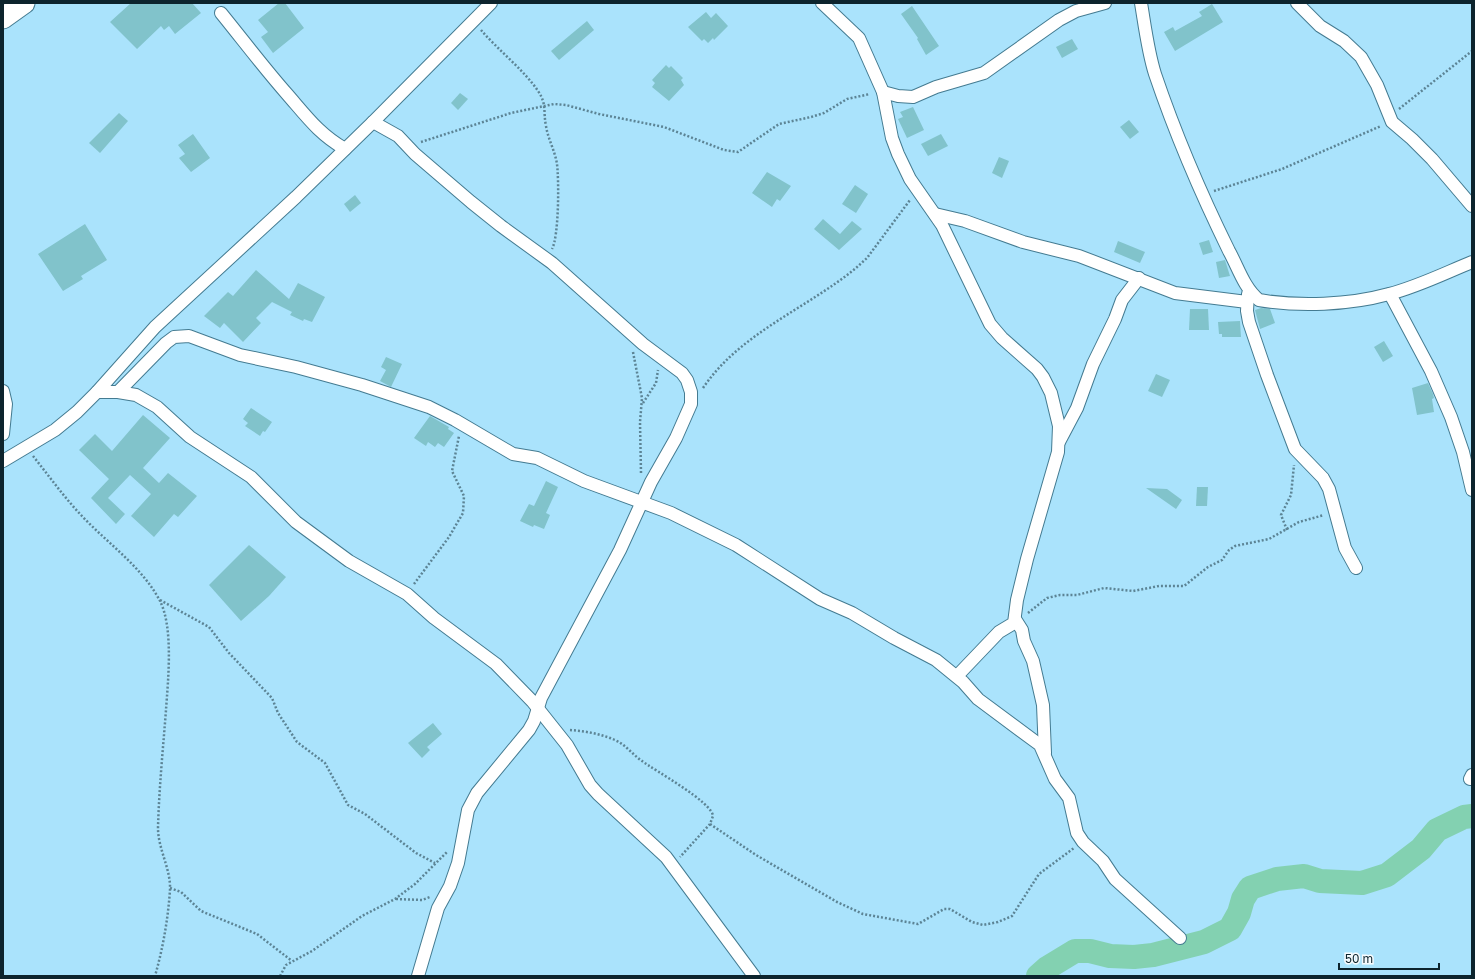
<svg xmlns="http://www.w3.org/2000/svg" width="1475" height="979" viewBox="0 0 1475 979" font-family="'Golos Text',sans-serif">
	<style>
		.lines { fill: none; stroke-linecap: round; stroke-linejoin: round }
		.river { stroke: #83d1b1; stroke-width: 24 }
		.building { fill: #81c3cb }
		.minor-casing { stroke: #447b91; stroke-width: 14 }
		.trunk-casing { stroke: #447b91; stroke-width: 23 }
		.path { stroke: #5c8495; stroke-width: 2.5; stroke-dasharray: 2 2; stroke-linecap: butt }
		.minor { stroke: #fff; stroke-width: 12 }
		.trunk { stroke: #fff; stroke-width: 21 }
	</style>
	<rect width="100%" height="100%" fill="#aae3fc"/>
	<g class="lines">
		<!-- river -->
		<path class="river" d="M1038,976L1047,968L1075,951H1090L1110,956L1134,957L1153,955L1204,942L1230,929L1239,913L1243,899L1250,888L1277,879L1304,876L1320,881L1362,883L1387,875L1421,849L1437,830L1464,817L1472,816"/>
	</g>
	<!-- building -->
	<g class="building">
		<path d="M131,3H192L201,13L175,34L169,26L164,30L161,26L137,49L110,22Z"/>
		<path d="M279,3H285L304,28L273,53L261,37L268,32L258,20Z"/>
		<path d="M1212,4L1223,22L1175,51L1164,32L1173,27L1175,31L1202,16L1199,12Z"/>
		<path d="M912,6L939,46L926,55L917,39L918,38L901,14Z"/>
		<path d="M706,12L711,18L716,13L728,26L714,40L713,38L708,43L704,39L702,41L688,27Z"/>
		<path d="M587,21L594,30L559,60L551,51Z"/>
		<path d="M1072,39L1078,49L1062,58L1056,47Z"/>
		<path d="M666,65L669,68L671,66L683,78L681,80L684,85L669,101L652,87L655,83L652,80Z"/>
		<path d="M460,93L468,99L458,110L451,103Z"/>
		<path d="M913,107L924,130L907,138L898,119L903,117L900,112Z"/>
		<path d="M119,113L128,121L100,153L89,143Z"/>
		<path d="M1129,120L1139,132L1130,139L1120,127Z"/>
		<path d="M193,134L210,158L191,172L179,158L185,154L178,145Z"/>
		<path d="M941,134L948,146L928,156L921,144Z"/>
		<path d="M999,157L1009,161L1002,178L992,173Z"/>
		<path d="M767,172L791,186L780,201L777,199L772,207L752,193Z"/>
		<path d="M855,185L868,194L856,213L842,204Z"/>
		<path d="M355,195L361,203L350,212L344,204Z"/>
		<path d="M823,219L840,234L852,221L862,229L839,250L814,229Z"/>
		<path d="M85,224L107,260L81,276L83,279L63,291L38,254Z"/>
		<path d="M1209,240L1213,252L1203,255L1199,243Z"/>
		<path d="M1118,241L1145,252L1140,263L1114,252Z"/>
		<path d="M1225,260L1230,276L1219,278L1216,262Z"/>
		<path d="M256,270L289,299L298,283L325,297L312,322L304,319L303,321L290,315L292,312L272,302L256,318L261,323L243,342L224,323L220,328L204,316L228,292L233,296Z"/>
		<path d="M1261,308L1270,309L1275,323L1260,329L1255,310Z"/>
		<path d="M1190,309H1208L1209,330H1189Z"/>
		<path d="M1240,321L1241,337H1222V334H1219L1218,322Z"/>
		<path d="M1384,341L1393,356L1383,362L1374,347Z"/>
		<path d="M386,357L402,364L391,387L380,381L386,370L381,367Z"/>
		<path d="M1156,374L1170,380L1162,397L1148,391Z"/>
		<path d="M1428,383L1433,394L1434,398L1432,399L1434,412L1417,415L1412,388Z"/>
		<path d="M251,408L272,422L265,432L263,431L260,436L245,426L248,423L243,419Z"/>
		<path d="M143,415L170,438L143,468L159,483L168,473L197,496L178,517L174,514L154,537L131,516L151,494L130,475L108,498L125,514L116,524L91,498L109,479L79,450L95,434L112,451Z"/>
		<path d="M430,416L449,427L448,429L454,433L444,447L438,443L435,447L428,442L426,446L414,438Z"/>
		<path d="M546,481L558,487L546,513L550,515L544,529L534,525L533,527L520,521L529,504L534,506Z"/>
		<path d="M1197,487H1208L1207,506H1196Z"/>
		<path d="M1146,488L1167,489L1182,500L1176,509Z"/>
		<path d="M249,545L286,577L269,596L241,621L209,585Z"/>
		<path d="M433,723L442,734L427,747L430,750L422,758L408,743Z"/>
	</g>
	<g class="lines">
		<defs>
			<g id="minor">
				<path d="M822,3L859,38L883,92L892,138L898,154L910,179L942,225L990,324L1002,338L1037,369L1043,377L1051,393L1059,426L1058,452L1027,559L1017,600L1014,623L999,632L957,676"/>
				<path d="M1141,3C1145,27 1148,52 1155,74C1175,133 1202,196 1229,251C1238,267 1244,288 1259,300C1299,307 1349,305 1389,294C1417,287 1445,273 1472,262"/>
				<path d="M1297,3L1320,26L1344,41L1361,57L1377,85L1392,122L1412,139L1432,159L1472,206"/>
				<path d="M221,13C243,40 264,68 287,94C307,117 319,134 345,149"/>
				<path d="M883,92L898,96L913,97L936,87L984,73L1059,20L1076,11L1105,3"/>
				<path d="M373,122L398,136L415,154L471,202L501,226L552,263L643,344L682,373L687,380L691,392V404L676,438L651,482L620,550L541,698L534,721L529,730L477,793L468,810L458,863L450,886L438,908L418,976"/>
				<path d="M935,214L965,221L1023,242L1079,256L1175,293L1247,302"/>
				<path d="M1248,294L1247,311L1249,322L1267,375L1295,449L1323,478L1329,489L1345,548L1356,568"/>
				<path d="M1390,294L1431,371L1451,417L1463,452L1472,490"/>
				<path d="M3,391L6,404L3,434"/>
				<path d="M97,392H118L136,395L157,407L190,437L251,477L296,522L349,561L407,594L434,618L496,664L532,701L567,745L590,785L598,794L666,857L754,976"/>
				<path d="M118,392L166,343L174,337L189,336L240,355L296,367L362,385L429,407L455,420L513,454L537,458L584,481L671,513L736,545L820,599L852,613L894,638L936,660L963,682L978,699L1040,745L1055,779L1069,798L1077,833L1083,842L1103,861L1115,879L1180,938"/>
				<path d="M1059,442L1077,408L1093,364L1115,319L1122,300L1139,278"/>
				<path d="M3,461L55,430L77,412L97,392L155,327L296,197L373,122L491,3"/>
				<path d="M1015,619L1022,630L1024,641L1033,661L1043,705L1045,753"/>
				<path d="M1470,779L1472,775"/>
			</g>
			<path id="trunk" d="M3,18L24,3"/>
		</defs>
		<!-- minor casing -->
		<use href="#minor" class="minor-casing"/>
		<!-- trunk casing -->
		<use href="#trunk" class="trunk-casing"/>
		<!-- path -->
		<g class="path">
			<path d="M481,30C498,50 524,70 538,91C547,104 543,111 546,126C548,139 555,151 557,164C559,180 559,236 552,249"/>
			<path d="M1399,109L1472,51"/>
			<path d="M421,142L511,113L554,104L566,105L599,114L664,127L724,150L738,152L779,124L811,117L824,113L847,99L870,94"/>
			<path d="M1214,191L1282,169L1381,126"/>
			<path d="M633,352L642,398L640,422L641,473"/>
			<path d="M703,388C740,333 806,309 856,268L867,258L910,200"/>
			<path d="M643,403L656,383L658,370"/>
			<path d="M33,456C49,476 64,497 81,515C107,543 140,565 159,599C174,626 168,680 166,710C163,749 159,789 158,828C158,849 171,869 170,890C168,919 163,948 155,976"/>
			<path d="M1287,530L1281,515L1291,495L1294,465"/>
			<path d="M414,584L449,537L463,513L464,496L452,471L459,436"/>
			<path d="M160,600L209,627L229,653L272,698L278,713L297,742L325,763L348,805L365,814L416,853L435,863"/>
			<path d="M1028,613L1047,598L1060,595H1077L1104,588L1133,591L1159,586H1184L1208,567L1222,560L1229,550L1235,546L1269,539L1299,522L1324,515"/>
			<path d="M570,730C585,731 601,734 615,740C626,745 632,754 642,761C654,770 712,802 713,816L710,824L680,857"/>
			<path d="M710,824L756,855L837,902L863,914L918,924L944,909H950L972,922L983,925L998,922L1012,916L1039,874L1074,848"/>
			<path d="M170,888L181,892L201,911L257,934L292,961"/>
			<path d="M396,899L422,900L430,897"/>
			<path d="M280,976L286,965L312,951L362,916L395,899L415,884L447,852"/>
		</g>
		<!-- minor -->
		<use href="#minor" class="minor"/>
		<!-- trunk -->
		<use href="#trunk" class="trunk"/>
	</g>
	<!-- border -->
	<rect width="1475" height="979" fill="none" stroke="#0d242d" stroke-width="8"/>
	<!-- scale -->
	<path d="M1339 963v6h100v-6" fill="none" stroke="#0d242d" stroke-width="2"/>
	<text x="1345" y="963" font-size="12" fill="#0d242d" stroke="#f6fbfe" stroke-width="3" paint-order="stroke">50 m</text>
</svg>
